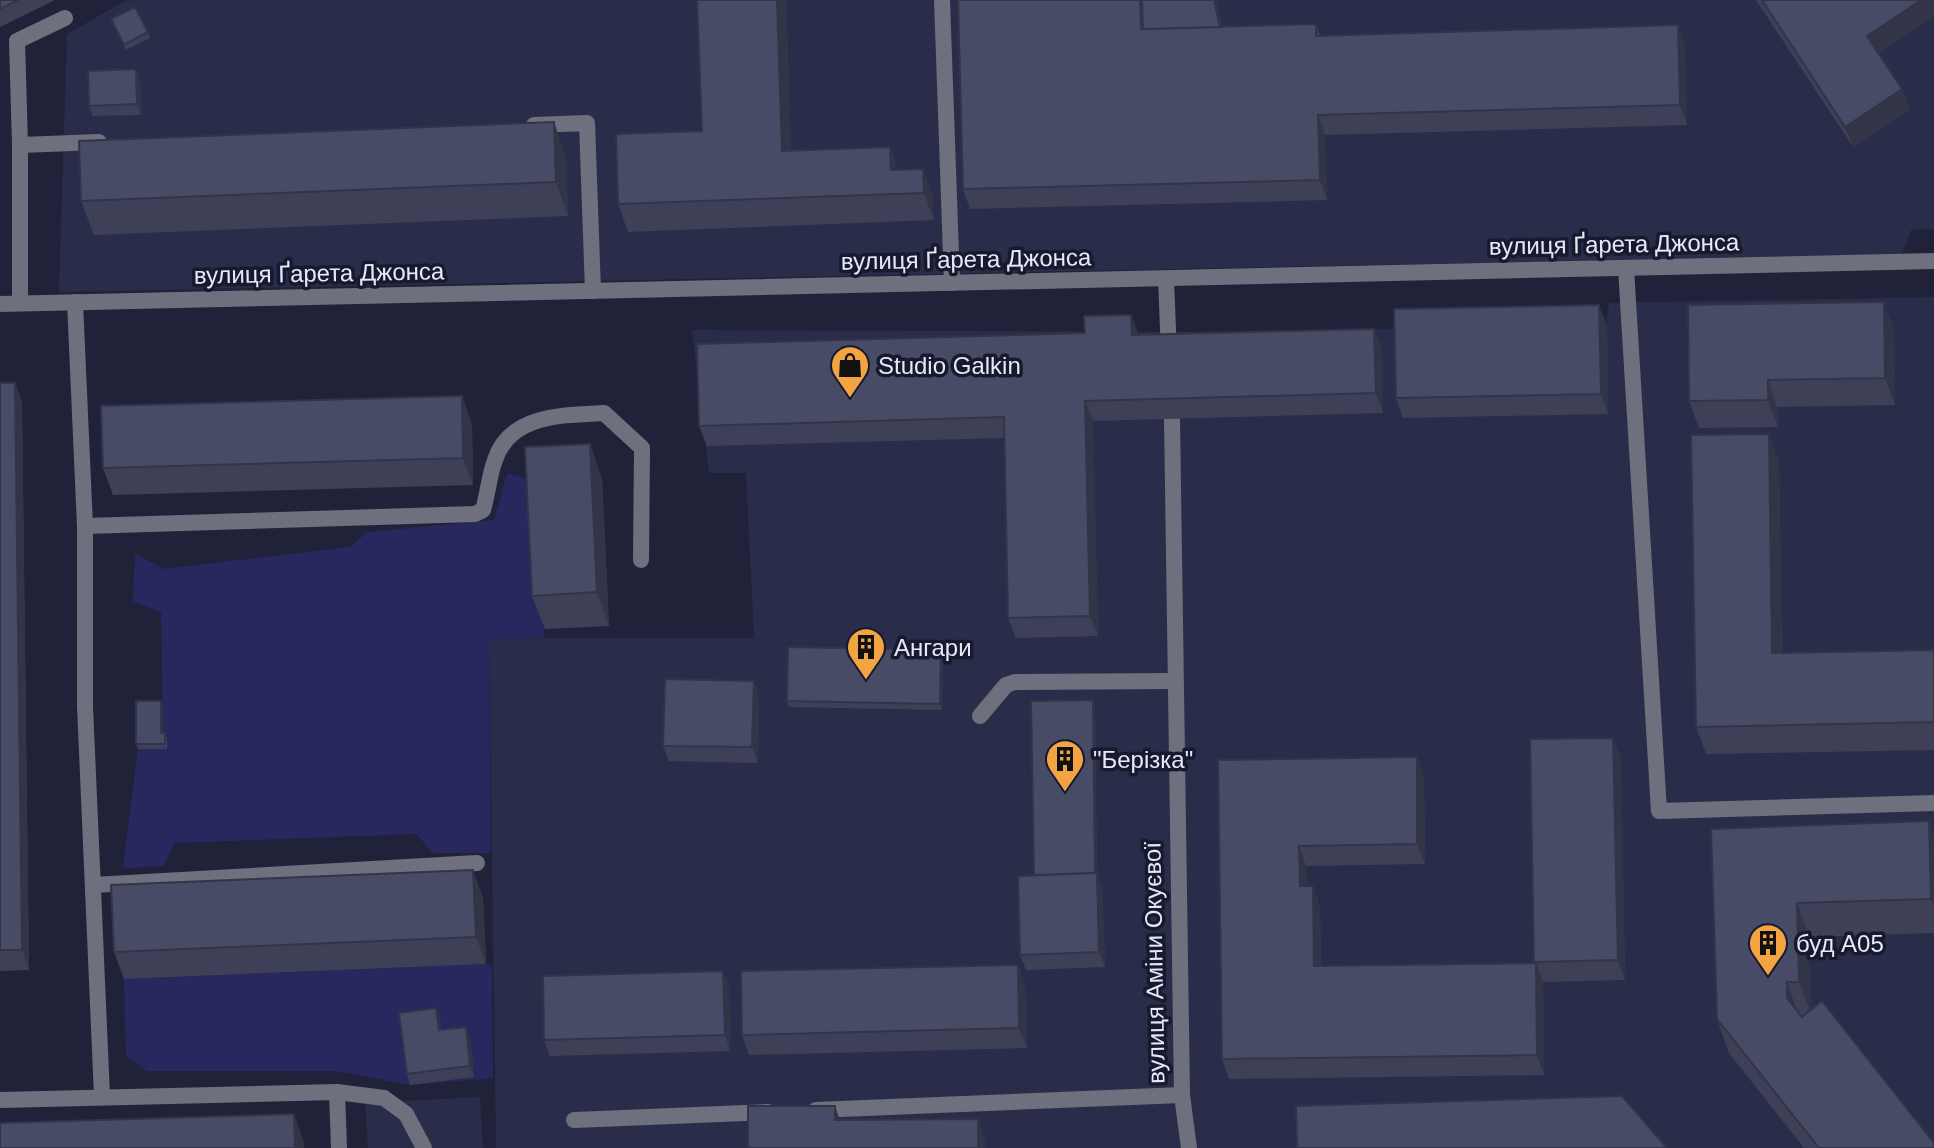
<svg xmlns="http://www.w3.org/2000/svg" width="1934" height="1148" viewBox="0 0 1934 1148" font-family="Arial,sans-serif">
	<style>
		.built { fill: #2a2d4a }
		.green { fill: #27285e }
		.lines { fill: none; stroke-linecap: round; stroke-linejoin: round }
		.service { stroke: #6e707d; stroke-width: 16 }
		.minor { stroke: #6e707d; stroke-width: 16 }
		.wall { fill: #3e4057 }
		.shaded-wall { fill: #323447 }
		.building { fill: #484b65; stroke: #323447; stroke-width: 2 }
		.labels { text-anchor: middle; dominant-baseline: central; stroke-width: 7; stroke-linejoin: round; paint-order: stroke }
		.street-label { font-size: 24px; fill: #e5e8f8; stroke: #17192f }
		.poi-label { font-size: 24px; fill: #e5e8f8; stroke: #17192f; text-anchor: start }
	</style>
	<rect width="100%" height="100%" fill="#20223a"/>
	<!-- built -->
	<g class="built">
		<path d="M127,0H1934V229L1911,230L1902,254L59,292L67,34Z"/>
		<path d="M1934,297V1148H496L489,638H754L746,473H709L692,330L1173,332L1606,325L1609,303Z"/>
		<path d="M480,1097L483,1148H368L365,1103Z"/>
	</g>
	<!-- green -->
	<g class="green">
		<path d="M507,473L538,481L544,638L489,639L491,853H433L416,834L174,843L164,866L123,868L138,749H167L163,739L161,612L133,601L135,554L164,569L350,547L367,532L494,520Z"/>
		<path d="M486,964L492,966L493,1078L410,1085L336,1071H147L126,1055L124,979Z"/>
	</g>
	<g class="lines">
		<!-- service -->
		<g class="service">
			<path d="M942,0L952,283"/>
			<path d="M534,125L587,123L593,291"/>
			<path d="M20,145L17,41L65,18"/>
			<path d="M1166,279L1169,353"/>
			<path d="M75,302L85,526V706L102,1096"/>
			<path d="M20,303V145L99,142"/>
			<path d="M1172,419L1182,1095L1189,1148"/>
			<path d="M85,526L475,514L483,510C488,493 489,476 495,460C510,414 564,415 604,413L642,448L641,560"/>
			<path d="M980,716L1006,685L1015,682L1173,681"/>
			<path d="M93,885L477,863"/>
			<path d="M337,1092L384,1098L406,1114L424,1148"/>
			<path d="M0,1100L337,1092L339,1148"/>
			<path d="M816,1110L1182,1095"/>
			<path d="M574,1120L768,1112"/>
		</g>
		<!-- minor -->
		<g class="minor">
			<path d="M1626,268L1659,811L1934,803"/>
			<path d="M0,304L1934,261"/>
		</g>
	</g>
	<!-- wall -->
	<g class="wall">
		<path d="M0,0H55L0,27Z"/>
		<path d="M697,0H786L791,151L890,147L898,170L923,169L933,197L934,220L628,232L618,204L702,131Z"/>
		<path d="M958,0H1217L1222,27L1316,24L1320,36L1685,46L1687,125L1325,135L1327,200L970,209L963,189Z"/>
		<path d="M1756,0H1934L1879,53L1910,109L1853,147Z"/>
		<path d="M111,19L148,32L150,38L126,50Z"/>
		<path d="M140,80L141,115L93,116L89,106Z"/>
		<path d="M566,156L568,216L94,235L81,201Z"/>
		<path d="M1607,325L1608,414L1403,418L1396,398Z"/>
		<path d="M1374,329L1382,349L1383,413L1093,421L1098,636L1016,638L1008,618L1004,438L707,446L699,426L1139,335Z"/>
		<path d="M1894,329L1895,405L1777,407L1778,427L1699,428L1689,401Z"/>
		<path d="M0,383H15L22,403L29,970L0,971Z"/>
		<path d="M472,424L473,485L113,495L103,468Z"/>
		<path d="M1769,434L1779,461L1782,653L1934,650V750L1706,754L1696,727Z"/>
		<path d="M602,478L609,626L545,629L532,596Z"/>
		<path d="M941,650L943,655L942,710L789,707L787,701Z"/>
		<path d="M759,696L758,763L669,761L663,746Z"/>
		<path d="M1093,700L1095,706L1097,874L1102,889L1105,967L1026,970L1020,955Z"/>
		<path d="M163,707V733H165L167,739V749H138L136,744Z"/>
		<path d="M1613,738L1621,758L1625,980L1543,982L1544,1075L1229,1079L1222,1059L1218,760L1417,757L1424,778L1425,864L1306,866L1307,886H1313L1320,906L1321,966L1534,963Z"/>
		<path d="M1711,829L1934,836V933L1809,937L1811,1010L1934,1148H1804L1729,1053L1717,1019Z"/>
		<path d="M483,897L486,964L124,979L114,952Z"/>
		<path d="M1018,965L1025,985L1027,1048L749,1055L742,1035Z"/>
		<path d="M723,971L729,987L730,1051L550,1056L544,1040Z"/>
		<path d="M436,1008L440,1019L441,1030L470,1037L474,1077L410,1085L407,1074Z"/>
	</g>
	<!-- shaded-wall -->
	<g class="shaded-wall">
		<path d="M777,0H786L792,178L782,151Z"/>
		<path d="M1214,0H1217L1227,47L1221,32Z"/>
		<path d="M1921,0H1934V17L1874,56L1867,36Z"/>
		<path d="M1678,25L1685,46L1687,125L1680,105Z"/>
		<path d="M136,69L140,80L141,115L137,104Z"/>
		<path d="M1902,89L1910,109L1853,147L1845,127Z"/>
		<path d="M1318,115L1325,135L1327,200L1320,180Z"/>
		<path d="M554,122L566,156L568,216L556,182Z"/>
		<path d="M890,147L900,174L891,170Z"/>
		<path d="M923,169L933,197L934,220L924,193Z"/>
		<path d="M1884,302L1894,329L1895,405L1885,378Z"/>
		<path d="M1599,305L1607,325L1608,414L1601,394Z"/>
		<path d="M1131,315L1139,335H1132Z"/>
		<path d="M1374,329L1382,349L1383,413L1376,393Z"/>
		<path d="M1768,380L1777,407L1778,427L1768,400Z"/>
		<path d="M15,383L22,403L29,970L22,950Z"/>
		<path d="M462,396L472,424L473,485L463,458Z"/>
		<path d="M1085,401L1093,421L1098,636L1090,616Z"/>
		<path d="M1769,434L1779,461L1782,680L1772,653Z"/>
		<path d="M590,444L602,478L609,626L597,592Z"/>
		<path d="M941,650L943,655L942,710L940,704Z"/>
		<path d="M754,681L759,696L758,763L752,747Z"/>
		<path d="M1093,700L1095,706L1097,874L1102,889L1105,967L1099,952L1095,874Z"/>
		<path d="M161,701L163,707V739L161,733Z"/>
		<path d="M1613,738L1621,758L1625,980L1618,960Z"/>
		<path d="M1417,757L1424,778L1425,864L1417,844Z"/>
		<path d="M1929,821L1934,836V907L1931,899Z"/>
		<path d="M1299,846L1306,866L1307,906L1300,886Z"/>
		<path d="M473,870L483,897L486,964L476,937Z"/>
		<path d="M1313,886L1320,906L1321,987L1314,966Z"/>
		<path d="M1797,903L1809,937L1812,1016L1799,982Z"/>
		<path d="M1536,963L1543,983L1544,1075L1537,1055Z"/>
		<path d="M1018,965L1025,985L1027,1048L1019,1028Z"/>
		<path d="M723,971L729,987L730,1051L725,1035Z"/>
		<path d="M1787,982L1799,1016L1787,998Z"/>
		<path d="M436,1008L440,1019L442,1041L439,1030Z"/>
		<path d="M466,1027L470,1037L474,1077L470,1066Z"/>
		<path d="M835,1106L842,1126L835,1120Z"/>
		<path d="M294,1114L304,1142V1148H295Z"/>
		<path d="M978,1119L985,1139V1148H978Z"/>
	</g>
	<!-- building -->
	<g class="building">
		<path d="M0,0H18L0,9Z"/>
		<path d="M697,0H777L782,151L890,147L891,170L923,169L924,193L618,204L616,134L702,131Z"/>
		<path d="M958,0H1140L1141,29L1316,24V36L1678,25L1680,105L1318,115L1320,180L963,189Z"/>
		<path d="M1142,0H1214L1220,27L1143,29Z"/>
		<path d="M1762,0H1921L1867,36L1902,89L1845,127Z"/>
		<path d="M135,7L148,32L124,45L111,19Z"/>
		<path d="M136,69L137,104L89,106L88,71Z"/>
		<path d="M554,122L556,182L81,201L79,141Z"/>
		<path d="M1884,302L1885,378L1768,380V400L1689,401L1688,305Z"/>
		<path d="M1599,305L1601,394L1396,398L1394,309Z"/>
		<path d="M1131,315L1132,335L1374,329L1376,393L1085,401L1090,616L1008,618L1004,417L699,426L697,344L1085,333L1084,316Z"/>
		<path d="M0,383H15L22,950H0Z"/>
		<path d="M462,396L463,458L103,468L101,406Z"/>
		<path d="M1769,434L1772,653L1934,650V722L1696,727L1691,435Z"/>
		<path d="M590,444L597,592L532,596L525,447Z"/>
		<path d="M788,647L941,650L940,704L787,701Z"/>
		<path d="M665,679L754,681L752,747L663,746Z"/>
		<path d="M1093,700L1095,873L1034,875L1031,701Z"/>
		<path d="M136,701H161V733H165V744H136Z"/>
		<path d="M1613,738L1618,960L1534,962L1530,739Z"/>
		<path d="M1417,757V844L1299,846L1300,886H1313L1314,966L1536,963L1537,1055L1222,1059L1218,760Z"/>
		<path d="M1929,821L1931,899L1797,903L1799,982H1787V998L1802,1017L1822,1001L1934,1143V1146L1932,1148H1819L1717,1019L1711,829Z"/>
		<path d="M473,870L476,937L114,952L111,885Z"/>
		<path d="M1097,873L1099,952L1020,955L1018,876Z"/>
		<path d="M1018,965L1019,1028L742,1035L741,971Z"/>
		<path d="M723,971L725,1035L544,1040L543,976Z"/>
		<path d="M436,1008L439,1030L466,1027L470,1066L407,1074L399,1013Z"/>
		<path d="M1622,1096L1667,1148H1297L1296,1106Z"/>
		<path d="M748,1106H835V1120L978,1119V1148H748Z"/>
		<path d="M294,1114L295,1148H0V1123Z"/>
	</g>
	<!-- icons -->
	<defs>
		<symbol id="shop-pin" viewBox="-11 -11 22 30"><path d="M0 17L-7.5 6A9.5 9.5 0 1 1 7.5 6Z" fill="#f3a442" stroke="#17192f"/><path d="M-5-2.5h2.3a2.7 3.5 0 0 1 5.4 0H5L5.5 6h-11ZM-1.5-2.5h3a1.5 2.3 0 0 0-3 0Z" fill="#111"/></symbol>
		<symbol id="building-pin" viewBox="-11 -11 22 30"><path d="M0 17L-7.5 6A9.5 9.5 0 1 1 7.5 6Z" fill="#f3a442" stroke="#17192f"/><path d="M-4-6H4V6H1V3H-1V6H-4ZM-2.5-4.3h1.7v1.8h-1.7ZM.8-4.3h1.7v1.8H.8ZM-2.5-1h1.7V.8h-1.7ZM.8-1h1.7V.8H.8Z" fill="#111"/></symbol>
	</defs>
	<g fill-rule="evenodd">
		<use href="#shop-pin" x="828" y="343" width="44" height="60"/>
		<use href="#building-pin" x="844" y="625" width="44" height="60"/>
		<use href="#building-pin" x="1043" y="737" width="44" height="60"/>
		<use href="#building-pin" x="1746" y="921" width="44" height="60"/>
	</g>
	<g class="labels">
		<!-- street labels -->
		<g class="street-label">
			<text transform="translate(1614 244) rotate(-1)">вулиця Ґарета Джонса</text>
			<text transform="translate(966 259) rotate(-1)">вулиця Ґарета Джонса</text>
			<text transform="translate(319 273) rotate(-1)">вулиця Ґарета Джонса</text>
			<text transform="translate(1154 963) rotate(-91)">вулиця Аміни Окуєвої</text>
		</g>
		<!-- poi labels -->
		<g class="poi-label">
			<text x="878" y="365">Studio Galkin</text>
			<text x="894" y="647">Ангари</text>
			<text x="1093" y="759">"Берізка"</text>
			<text x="1796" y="943">буд А05</text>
		</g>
	</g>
</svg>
